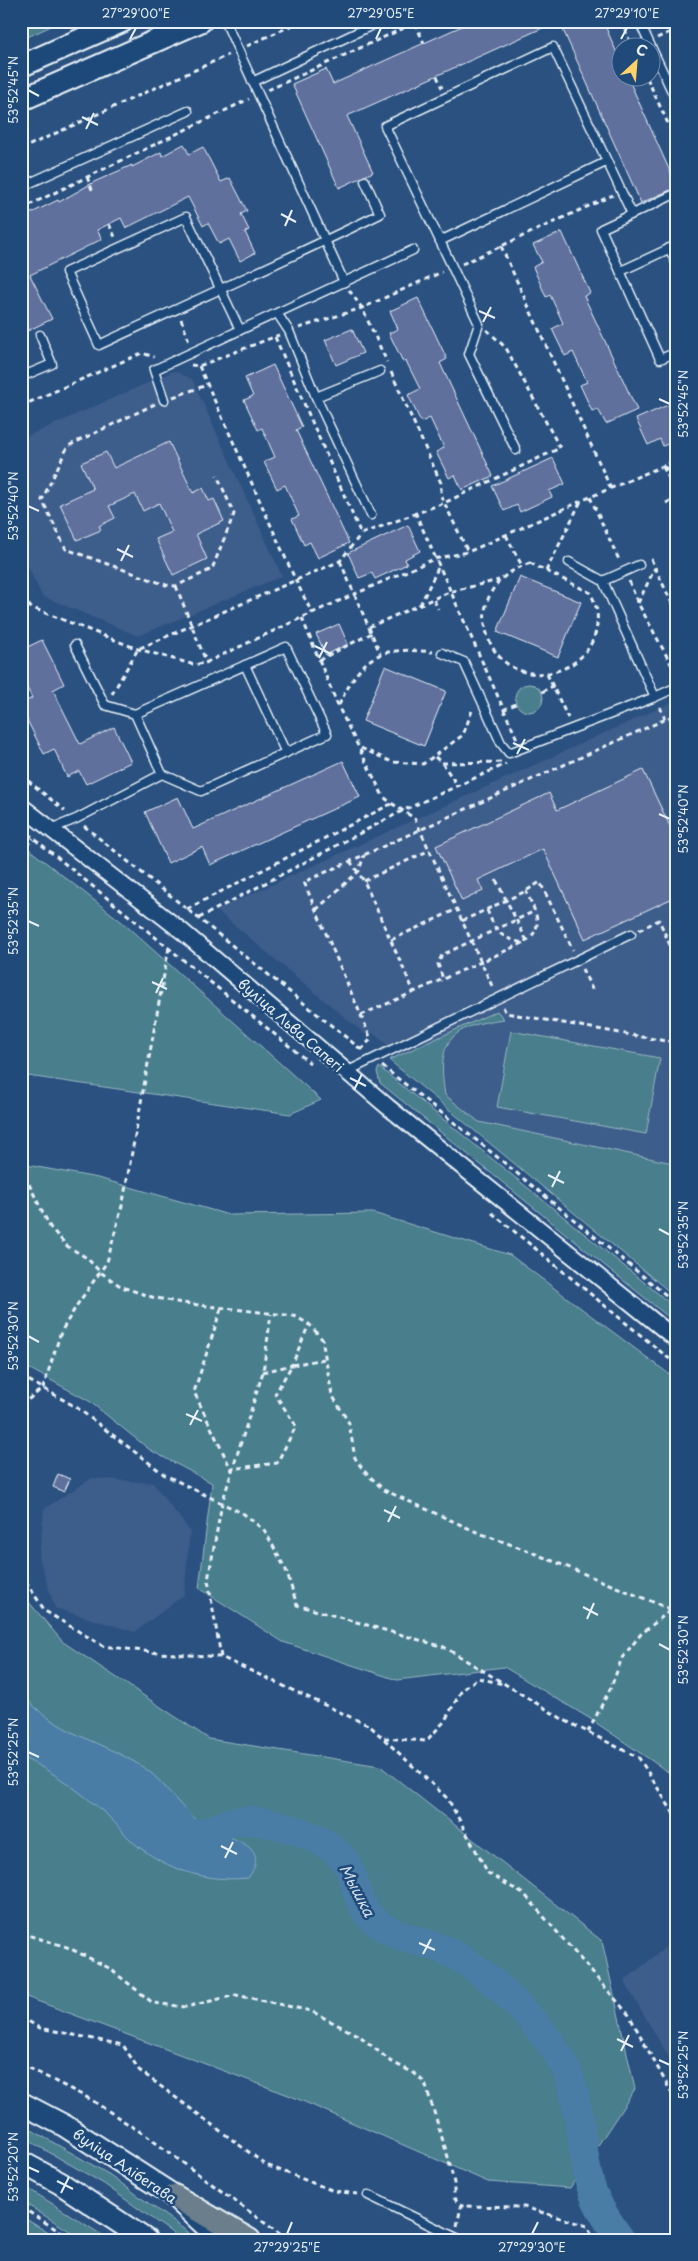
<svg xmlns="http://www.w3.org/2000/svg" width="698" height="2261" viewBox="0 0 698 2261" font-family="'Playpen Sans',sans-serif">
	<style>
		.built { fill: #3e5d8b }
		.green { fill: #497e8d; stroke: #98b8c2 }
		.water { fill: #487da6; stroke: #88abc7 }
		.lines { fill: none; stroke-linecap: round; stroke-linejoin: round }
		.river { stroke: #487da6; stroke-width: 29 }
		.building { fill: #60709d; stroke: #e8f1f8 }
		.lane-casing { stroke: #e8f1f8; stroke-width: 11 }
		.street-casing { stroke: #e8f1f8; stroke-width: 19 }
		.secondary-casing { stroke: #e8f1f8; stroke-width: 25 }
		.primary-casing { stroke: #e8f1f8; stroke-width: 26 }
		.path { stroke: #e8f1f8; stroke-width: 3; stroke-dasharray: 5 4; stroke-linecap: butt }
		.lane { stroke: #1f4a7a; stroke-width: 8 }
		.street { stroke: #1f4a7a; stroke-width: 15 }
		.secondary { stroke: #1f4a7a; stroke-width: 21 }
		.primary { stroke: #6b7e8b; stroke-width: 22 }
		.ticks { fill: none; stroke: #e8f1f8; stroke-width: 2 }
		.labels { text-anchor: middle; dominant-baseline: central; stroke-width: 5; stroke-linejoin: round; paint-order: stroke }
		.street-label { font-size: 14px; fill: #e8f1f8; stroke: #1f4a7a }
		.water-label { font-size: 15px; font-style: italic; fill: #d0e0ec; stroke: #1f4a7a }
		.neatline { fill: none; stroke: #e8f1f8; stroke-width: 2 }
		.ticks-label { font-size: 12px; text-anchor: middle; fill: #e8f1f8 }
	</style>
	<rect width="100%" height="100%" fill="#2b5180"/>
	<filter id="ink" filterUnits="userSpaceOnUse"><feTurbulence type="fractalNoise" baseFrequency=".02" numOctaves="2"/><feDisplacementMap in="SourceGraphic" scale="10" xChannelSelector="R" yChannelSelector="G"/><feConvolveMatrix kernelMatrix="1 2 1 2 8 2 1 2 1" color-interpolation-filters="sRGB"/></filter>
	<g filter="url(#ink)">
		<!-- built -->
		<g class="built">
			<path d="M174,371L192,379L282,576L138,636L42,596L21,552V439Z"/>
			<path d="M677,700V1166L482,1129L400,1061L393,1050L373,1033L366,1035L216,910Z"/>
			<path d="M92,1478L153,1483L190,1531L184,1595L135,1632L55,1608L39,1557L44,1509Z"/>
			<path d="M677,1938V2071L624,1981Z"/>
		</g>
		<!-- green -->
		<g class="green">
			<path d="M32,21H62L21,40V26Z"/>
			<circle cx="529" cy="698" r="14"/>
			<path d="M21,843L122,922L321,1100L290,1114L21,1075Z"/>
			<path d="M497,1011L504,1019C451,1026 436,1040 445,1095L479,1122L677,1164V1298L389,1060Z"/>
			<path d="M511,1031L660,1058L646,1134L497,1107Z"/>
			<path d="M379,1067L677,1309V1324L380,1083L377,1072Z"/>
			<path d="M21,1164L98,1178L229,1215L373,1213L510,1255L677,1380V1778L589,1718L504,1667L397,1680L283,1642L199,1588L212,1483L150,1450L89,1401L21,1364Z"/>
			<path d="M21,1593L63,1642L209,1739L380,1766L602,1941L635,2089L570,2188L488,2182L291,2096L21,1995Z"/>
			<path d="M21,2124L110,2175L185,2230L195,2240H182L104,2184L21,2136Z"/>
			<path d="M21,2184L110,2240H84L21,2201Z"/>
			<path d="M21,2216L60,2240H21Z"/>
		</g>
		<!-- water -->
		<path class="water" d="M21,1692C53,1734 104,1741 146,1769C168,1785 180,1810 203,1825C223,1839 275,1842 248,1878C210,1882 174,1872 143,1850C129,1841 119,1826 107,1815C82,1793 52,1770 21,1757Z"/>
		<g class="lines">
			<!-- river -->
			<path class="river" d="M178,1822C182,1827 186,1832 192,1833C205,1836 220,1825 232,1822C259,1817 303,1830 326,1844C363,1867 349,1900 375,1921C395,1938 421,1940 444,1950C483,1966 537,2020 559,2056C581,2091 579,2137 588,2176C593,2200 607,2220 621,2240"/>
		</g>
		<!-- building -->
		<g class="building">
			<path d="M473,21H558L347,116L373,172L339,188L292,84L326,69L333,84Z"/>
			<path d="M559,21H603L620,60V78H628L677,187L641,203Z"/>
			<path d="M184,144L189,154L203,147L221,182L230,178L247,211L241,214L249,230L245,232L255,253L240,261L229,239L219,244L208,223L203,226L188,197L126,228L121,218L97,230L102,239L30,275L52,319L21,334V218L58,200L59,202L94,182L132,165V167L161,152L162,156Z"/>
			<path d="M562,232L590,293L584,296L637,410L606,424L598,409L592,411L580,385L587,382L573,352L565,356L552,329L563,323L550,295L546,297L533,267L542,262L533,245Z"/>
			<path d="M418,298L447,359L440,363L493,476L462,490L455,475L449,478L436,452L444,448L430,418L421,422L408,395L420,389L406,361L403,362L389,333L398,329L390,311Z"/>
			<path d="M352,329L363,353L336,365L325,340Z"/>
			<path d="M273,365L302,427L296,430L349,543L318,558L310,542L304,545L292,519L299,516L285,485L277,489L264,462L275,457L262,428L258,430L244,400L253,396L245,378Z"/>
			<path d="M677,401V440L663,446L660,439L648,445L636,419Z"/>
			<path d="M169,442L193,493L203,488L209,501L214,499L224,521L196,534L207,559L173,575L156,539L172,532L159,503L143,511L135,494L109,506L115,518L99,526L101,530L77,540L60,504L93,489L81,463L106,452L114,468Z"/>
			<path d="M553,458L565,484L549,491L552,497L520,512L517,505L504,511L492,486Z"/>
			<path d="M408,525L420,551L405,559L407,564L375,579L372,573L359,578L348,553Z"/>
			<path d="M520,577L581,602L558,657L497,632Z"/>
			<path d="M339,624L348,644L326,655L316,634Z"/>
			<path d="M42,640L64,684L53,690L80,744L114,727L131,762L86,784L79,771L67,777L54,749L44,754L21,708V704L32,698L21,676V650Z"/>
			<path d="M385,666L446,691L424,746L363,721Z"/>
			<path d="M343,761L360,797L210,865L202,847L168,863L145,812L178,797L193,829Z"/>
			<path d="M643,770L677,841V896L585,939L543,849L478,880L483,891L462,901L436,846L549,793L557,810Z"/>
			<path d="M58,1474L70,1479L64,1492L53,1487Z"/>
		</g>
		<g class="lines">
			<defs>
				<g id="lane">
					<path d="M225,21L344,282"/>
					<path d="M639,21L677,102"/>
					<path d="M252,82L381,21"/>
					<path d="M606,162L440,241L385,126L553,47L632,214"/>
					<path d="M21,187L188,111"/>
					<path d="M677,193L601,229L660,359L677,352"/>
					<path d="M440,241L479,324L469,354L516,450"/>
					<path d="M669,248L677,264"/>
					<path d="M621,271L677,245"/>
					<path d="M277,313L289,331L316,397L371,515"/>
					<path d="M240,330L186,217L66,272L99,345C193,301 287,260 380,214L365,181"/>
					<path d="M21,377L52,364L40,335"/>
					<path d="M316,397L380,371"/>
					<path d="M164,400L154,370L413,250"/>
					<path d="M569,562L603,581L655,697L677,687"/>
					<path d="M603,581L639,565"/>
					<path d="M75,645L105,705L135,714L162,774L201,791L327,734L286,647L135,714"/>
					<path d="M442,653L464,662L501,743L509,753L655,697"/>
					<path d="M245,665L286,753"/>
					<path d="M51,829L76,819L162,774"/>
					<path d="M346,1072L631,934"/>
					<path d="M368,2195L461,2240"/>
				</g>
				<path id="street" d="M21,806L183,932L388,1107L677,1340"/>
				<g id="secondary">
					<path d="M21,66L123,21"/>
					<path d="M21,100L201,21"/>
					<path d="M21,2103L65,2126L174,2196L221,2240"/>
					<path d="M21,2162L60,2183L146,2240"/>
				</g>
				<path id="primary" d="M174,2196L249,2240"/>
			</defs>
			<!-- lane casing -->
			<use href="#lane" class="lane-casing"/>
			<!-- street casing -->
			<use href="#street" class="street-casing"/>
			<!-- secondary casing -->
			<use href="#secondary" class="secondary-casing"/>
			<!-- primary casing -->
			<use href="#primary" class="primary-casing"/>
			<!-- path -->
			<g class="path">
				<path d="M621,21L633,48"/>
				<path d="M657,38L677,29"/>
				<path d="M247,46L301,21"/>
				<path d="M619,56H620"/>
				<path d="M437,76L442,88"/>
				<path d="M647,78L677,143"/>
				<path d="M268,90L415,23L424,43"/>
				<path d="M21,149L228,55"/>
				<path d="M87,177L93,192"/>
				<path d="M21,209L249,99"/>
				<path d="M109,224L115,237"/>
				<path d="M501,246L611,489"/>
				<path d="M462,264L613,195"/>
				<path d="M349,290L362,308L387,362"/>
				<path d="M181,319L189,341"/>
				<path d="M299,328L362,308L442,272"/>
				<path d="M275,337L361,534L444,503L560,448L506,348L487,330"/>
				<path d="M191,365L199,366L279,335"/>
				<path d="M199,366L295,579L312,613"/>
				<path d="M391,372L441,483V496L468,552"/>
				<path d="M173,397L207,385"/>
				<path d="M155,404L68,446L42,500L66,549L166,585L176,586L212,569L234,514L217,475"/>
				<path d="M21,406L142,353L154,357"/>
				<path d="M663,467L677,493"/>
				<path d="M664,467L677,474"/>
				<path d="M590,497L620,562"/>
				<path d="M666,503L677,498"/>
				<path d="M415,512L517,739"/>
				<path d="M506,535L522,566"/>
				<path d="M651,559L677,614"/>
				<path d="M340,561L380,653"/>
				<path d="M530,563L591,593C593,599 596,605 597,611C604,675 513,699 489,640C485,629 483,617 486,606C492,582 508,571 530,563Z"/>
				<path d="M546,571L581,501"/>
				<path d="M629,581L638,603L677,675"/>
				<path d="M176,586L207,664"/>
				<path d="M21,588L30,607L138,649L195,665L207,662L312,613L434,559L468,552L590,497L677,460"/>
				<path d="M434,600L438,609"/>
				<path d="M638,603L655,568"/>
				<path d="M420,605L438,568"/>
				<path d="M302,618L338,706L383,796C392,805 405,811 415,819L493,988"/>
				<path d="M369,627L449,592L499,580"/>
				<path d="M319,660L372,633"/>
				<path d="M547,674L568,718"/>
				<path d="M542,692L553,686"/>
				<path d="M112,694L138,649L340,561L361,534"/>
				<path d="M339,705C363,655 377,646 433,652"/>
				<path d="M660,707L665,719"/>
				<path d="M503,710L516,704"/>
				<path d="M361,748L392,762L423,764L463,735L473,708"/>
				<path d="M435,757L442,763L458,786"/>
				<path d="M442,763L504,762"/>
				<path d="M21,775L65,811"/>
				<path d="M84,826L363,1051"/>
				<path d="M21,828L310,1063"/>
				<path d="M21,853L33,838"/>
				<path d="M350,861L364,881L414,992L443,979"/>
				<path d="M496,880L527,941"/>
				<path d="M364,881L430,850"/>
				<path d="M187,909L391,804"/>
				<path d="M316,910L359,871L364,855"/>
				<path d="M487,910C496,932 499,937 523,943C547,928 535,912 526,891"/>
				<path d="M199,918L404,810L506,764"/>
				<path d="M462,921L526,891L540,882L573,950"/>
				<path d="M639,930L659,920L677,961"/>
				<path d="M391,940L457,909"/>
				<path d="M523,943L443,979L438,964L442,955L535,911"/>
				<path d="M582,969L593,991"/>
				<path d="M503,1007L506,1013L677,1043"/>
				<path d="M361,1015L414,992"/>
				<path d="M361,1050L371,1039L304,882L677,714"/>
				<path d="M382,1066L480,1143L677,1304"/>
				<path d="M21,1168L50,1227L67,1246L87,1258L100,1272L122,1287L152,1297L182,1303L294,1316L309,1324L322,1339L332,1395L349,1423L355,1458L364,1471L384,1490L479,1533L526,1550L670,1609"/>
				<path d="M492,1213L677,1365"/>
				<path d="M221,1309L194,1392L231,1469L277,1463L296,1426L275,1394L292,1365L324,1359"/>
				<path d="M263,1372L292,1365L309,1324"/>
				<path d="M21,1376L76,1407L165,1475L244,1514L265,1531L286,1570L297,1605L444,1647L564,1720L639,1758L677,1819"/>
				<path d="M21,1405L43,1388L61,1332L77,1305L107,1262L123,1202L169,947"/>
				<path d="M21,1574L45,1611L103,1646L159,1653L221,1657L370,1726L448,1799L488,1873L525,1895L629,2015L677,2103"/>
				<path d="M221,1657L208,1580L222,1503L263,1372L271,1314"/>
				<path d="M588,1732L611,1687L622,1658L641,1634L677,1605"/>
				<path d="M384,1738L426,1741L444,1722L462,1690L478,1678L503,1684"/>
				<path d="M21,1933L67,1947L109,1968L153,2003L186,2007L236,1995L311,2011L361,2037L390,2061L414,2073L425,2083L448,2157L454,2183V2198L461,2206"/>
				<path d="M21,2017L40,2028L123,2045L139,2070L266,2165L334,2191L358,2194"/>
				<path d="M21,2064L90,2099L145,2135L288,2240"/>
				<path d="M21,2207L73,2240"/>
				<path d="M457,2226L461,2206L524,2207L587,2226L594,2240"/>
			</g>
			<!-- lane -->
			<use href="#lane" class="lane"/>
			<!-- street -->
			<use href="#street" class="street"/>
			<!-- secondary -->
			<use href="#secondary" class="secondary"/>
			<!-- primary -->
			<use href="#primary" class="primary"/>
		</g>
	</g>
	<!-- ticks -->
	<path class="ticks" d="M130,39L136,28M376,39L381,28M621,39L627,28M28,90L39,96M82,117L98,125M86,129L94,113M281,214L296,222M285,226L292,210M479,311L495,318M483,322L491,307M659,399L670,404M28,506L39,511M117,549L133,557M121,561L129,545M315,646L331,654M319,658L327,642M513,743L529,750M517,754L525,739M659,814L670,819M28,921L39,926M152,982L167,989M156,993L163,978M350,1078L366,1086M354,1090L362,1074M548,1175L564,1183M552,1187L560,1171M659,1229L670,1235M28,1336L39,1342M186,1414L202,1421M190,1425L198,1410M384,1510L400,1518M388,1522L396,1506M583,1607L598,1615M587,1619L594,1603M659,1644L670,1650M28,1752L39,1757M221,1846L237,1854M225,1858L233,1842M419,1943L435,1950M423,1954L431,1939M617,2039L633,2047M621,2051L629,2035M659,2060L670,2065M28,2167L39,2172M57,2181L73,2189M61,2193L69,2177M287,2234L292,2222M532,2234L538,2222"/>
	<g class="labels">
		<!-- street labels -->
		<g class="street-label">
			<text transform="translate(291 1025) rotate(41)">вуліца Льва Сапегі</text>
			<text transform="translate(125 2166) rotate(34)">вуліца Алібегава</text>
		</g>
		<!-- water labels -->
		<g class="water-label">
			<text transform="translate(358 1890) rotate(62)">Мышка</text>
		</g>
	</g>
	<!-- margin -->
	<rect width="698" height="2261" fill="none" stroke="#1f4a7a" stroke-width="55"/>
	<!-- north arrow -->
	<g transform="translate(636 62) rotate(26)"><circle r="24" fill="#1f4a7a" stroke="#6f8dac"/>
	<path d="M0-4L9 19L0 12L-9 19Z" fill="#ffd166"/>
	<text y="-8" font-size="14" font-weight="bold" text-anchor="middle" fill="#e8f1f8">С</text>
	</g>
	<rect x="28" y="28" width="642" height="2206" class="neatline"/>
	<g class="ticks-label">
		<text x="136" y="18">27°29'00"E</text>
		<text x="381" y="18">27°29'05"E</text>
		<text x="627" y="18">27°29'10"E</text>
		<text transform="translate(14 90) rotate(-90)" y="4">53°52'45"N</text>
		<text transform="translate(684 404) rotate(-90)" y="4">53°52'45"N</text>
		<text transform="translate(14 506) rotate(-90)" y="4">53°52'40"N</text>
		<text transform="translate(684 819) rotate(-90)" y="4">53°52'40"N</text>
		<text transform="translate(14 921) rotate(-90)" y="4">53°52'35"N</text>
		<text transform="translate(684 1235) rotate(-90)" y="4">53°52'35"N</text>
		<text transform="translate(14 1336) rotate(-90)" y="4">53°52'30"N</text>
		<text transform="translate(684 1650) rotate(-90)" y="4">53°52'30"N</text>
		<text transform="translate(14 1752) rotate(-90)" y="4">53°52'25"N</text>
		<text transform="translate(684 2065) rotate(-90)" y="4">53°52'25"N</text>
		<text transform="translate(14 2167) rotate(-90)" y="4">53°52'20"N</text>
		<text x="287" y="2252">27°29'25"E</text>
		<text x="532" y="2252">27°29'30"E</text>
	</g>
</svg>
